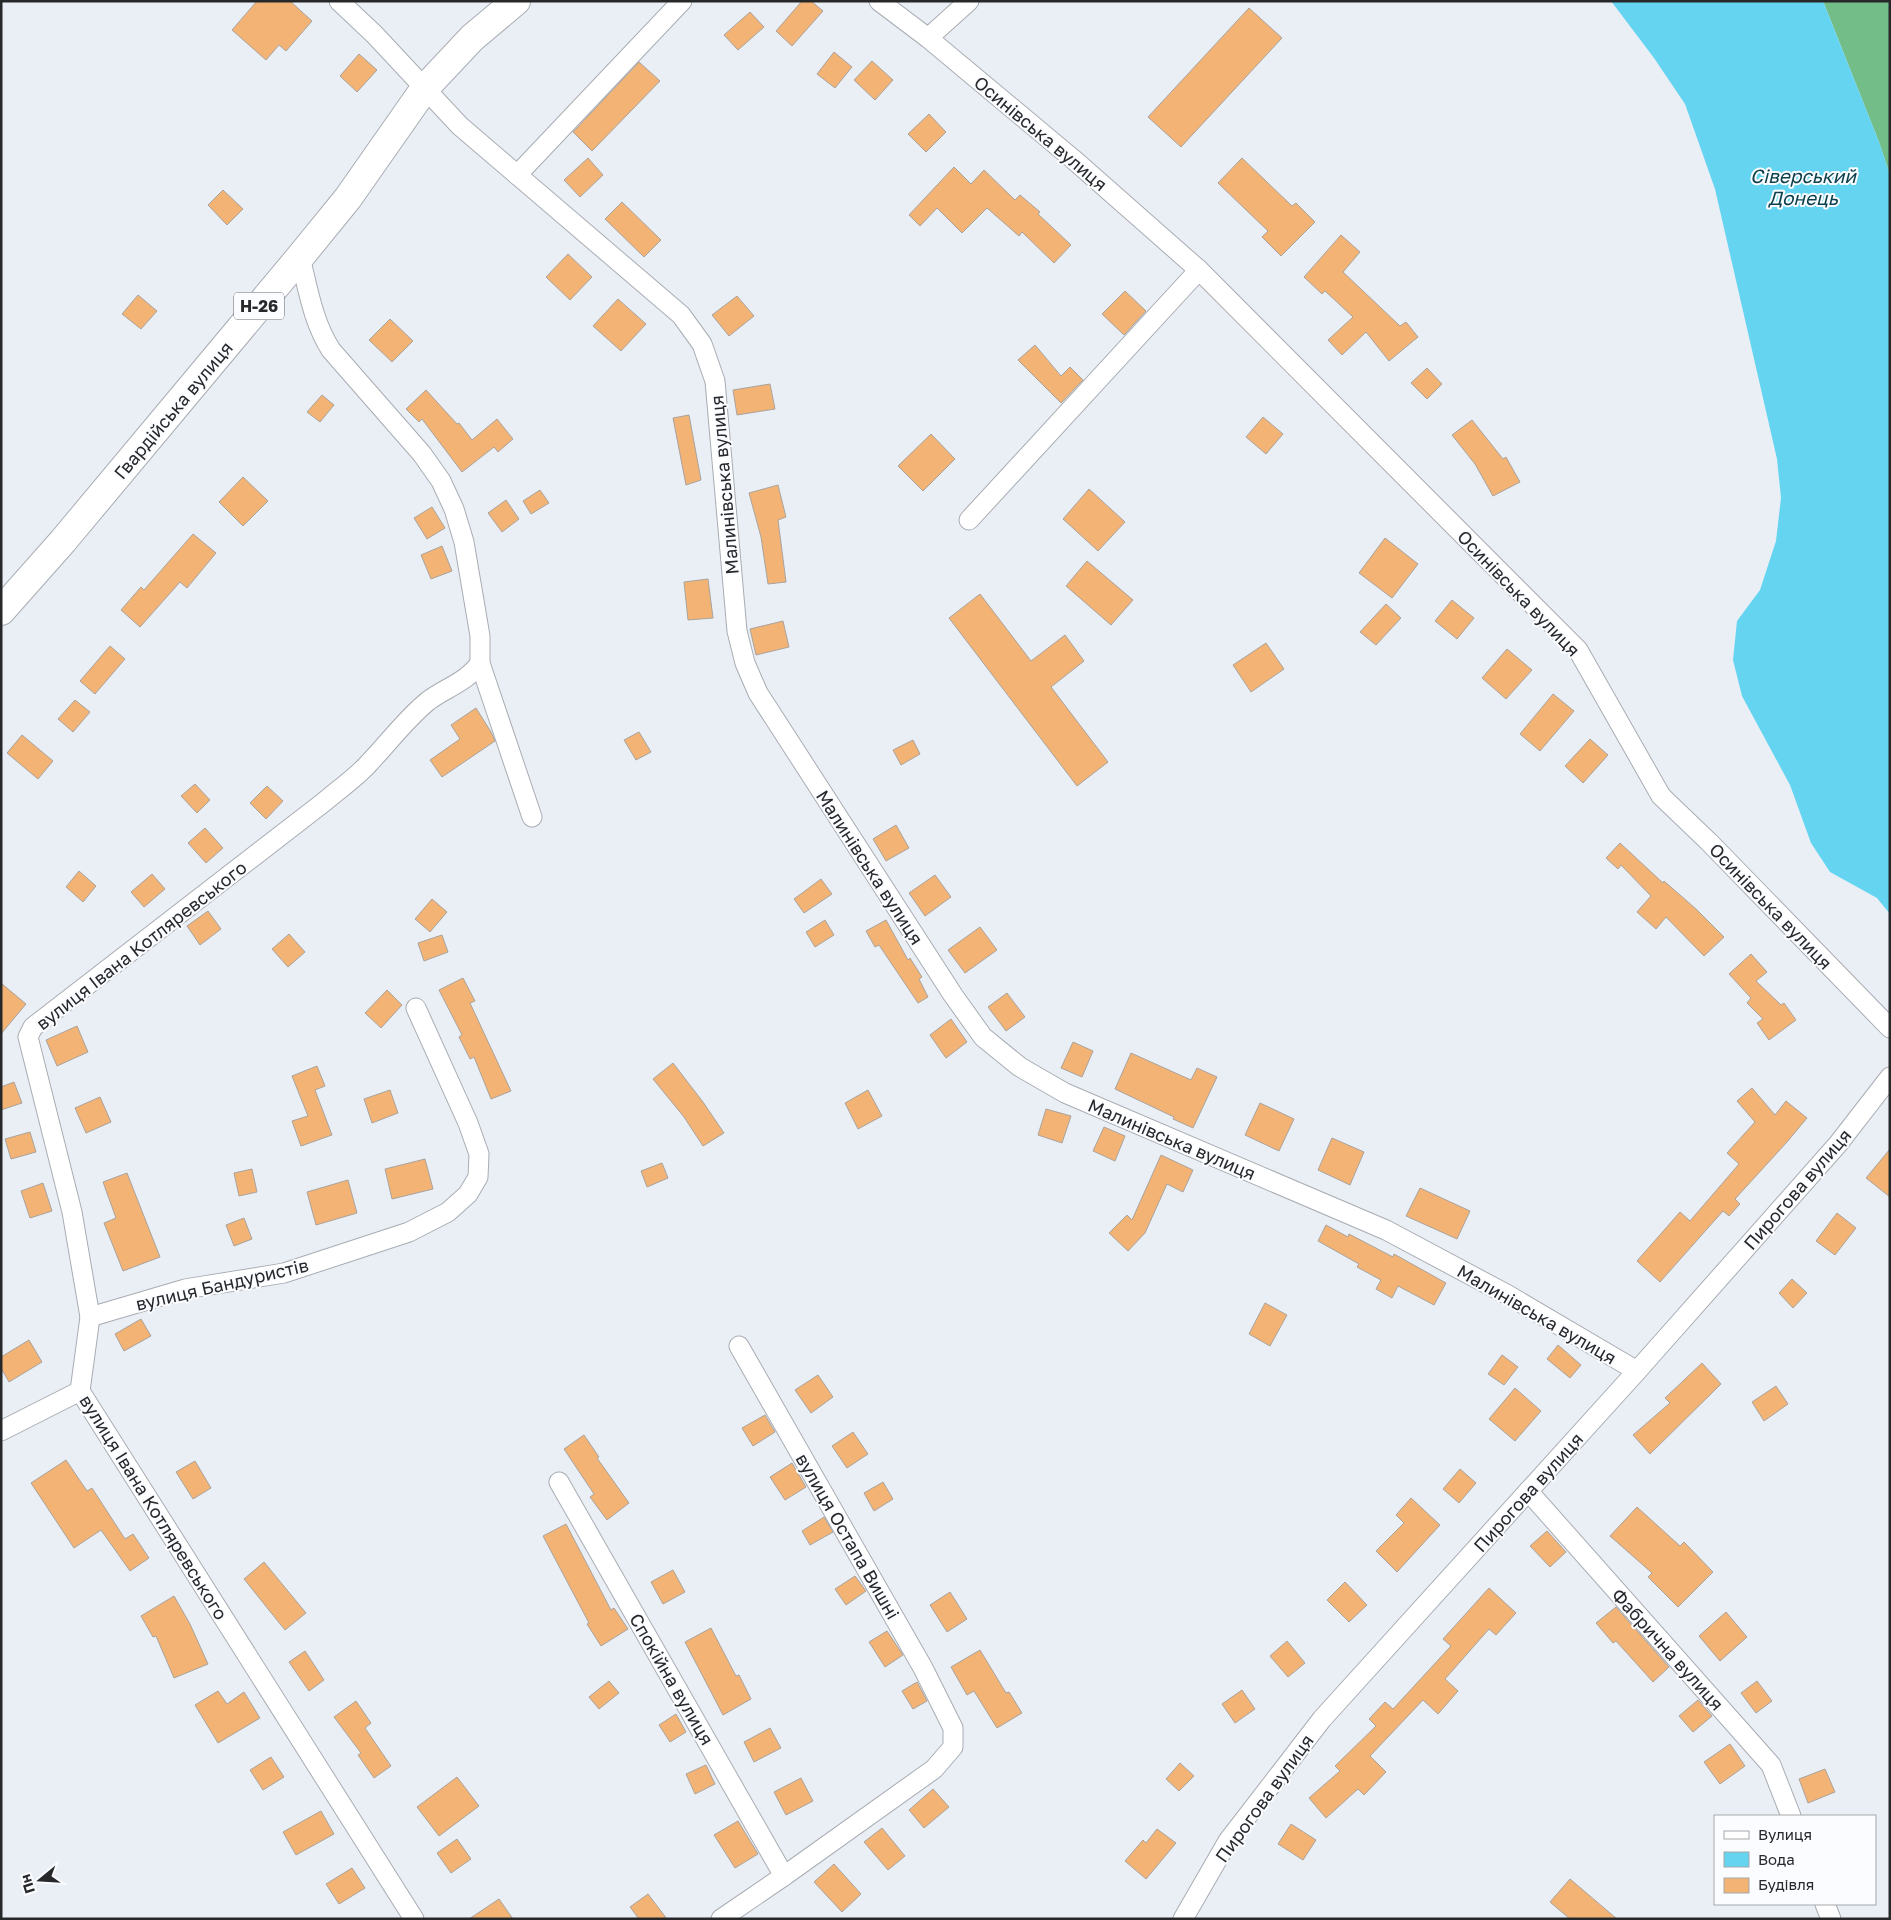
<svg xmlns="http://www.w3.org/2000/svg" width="1891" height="1920" viewBox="0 0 1891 1920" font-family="'Golos Text',sans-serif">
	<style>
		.forest { fill: #72bd88 }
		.water { fill: #65d4f0 }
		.building { fill: #f3b375; stroke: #a9a39d }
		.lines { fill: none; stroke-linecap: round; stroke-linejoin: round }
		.minor-casing { stroke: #a8acb3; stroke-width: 21 }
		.primary-casing { stroke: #a8acb3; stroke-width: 30 }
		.minor { stroke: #fff; stroke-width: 19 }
		.primary { stroke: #fff; stroke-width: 28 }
		.labels { text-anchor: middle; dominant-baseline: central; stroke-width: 4; stroke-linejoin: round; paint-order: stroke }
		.shield { fill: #fafcff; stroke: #66686a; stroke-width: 1 }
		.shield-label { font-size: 16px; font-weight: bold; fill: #26282a }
		.street-label { font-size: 18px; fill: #26282a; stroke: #fafcff }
		.water-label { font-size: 19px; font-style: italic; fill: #0e414d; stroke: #fafcff }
	</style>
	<rect width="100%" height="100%" fill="#eaeff6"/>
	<!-- forest -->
	<path class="forest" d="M1823,1H1890V175L1879,142Z"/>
	<!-- water -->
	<path class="water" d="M1611,1H1823L1879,142L1890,175V914L1877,898L1830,872L1811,843L1790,785L1742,696L1733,660L1737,621L1760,590L1776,541L1781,498L1777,459L1715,189L1685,104L1654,58Z"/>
	<!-- building -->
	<g class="building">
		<path d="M257,1H290L312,21L286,51L279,45L266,60L232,30Z"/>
		<path d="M802,1H811L823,11L792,46L776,31Z"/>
		<path d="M1249,8L1282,38L1181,147L1148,117Z"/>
		<path d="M750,12L764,27L738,50L724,35Z"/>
		<path d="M834,52L852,67L835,88L817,74Z"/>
		<path d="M359,54L377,70L357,92L340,76Z"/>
		<path d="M872,61L893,80L875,100L854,80Z"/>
		<path d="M639,62L660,81L592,151L573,132Z"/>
		<path d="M929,114L946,132L926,152L908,134Z"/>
		<path d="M588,158L603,175L580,197L564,180Z"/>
		<path d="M1242,158L1292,206L1296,203L1315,222L1281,256L1262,237L1268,231L1218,183Z"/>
		<path d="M954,167L971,184L984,170L1015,200L1020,195L1040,212L1038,214L1071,245L1054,263L1022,232L1019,236L987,208L962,233L937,208L920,226L909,215Z"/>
		<path d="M223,190L243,209L227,225L208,205Z"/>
		<path d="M622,202L661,240L644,257L605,219Z"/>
		<path d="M1341,235L1360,252L1343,272L1400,326L1406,322L1418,337L1389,361L1366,332L1342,355L1328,340L1353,317L1325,291L1322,294L1304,277Z"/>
		<path d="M568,254L592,277L570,300L546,277Z"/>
		<path d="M1125,291L1146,311L1124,335L1102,314Z"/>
		<path d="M138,295L157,311L141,329L122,314Z"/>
		<path d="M737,296L754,316L729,336L712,315Z"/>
		<path d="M618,299L646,324L621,351L593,326Z"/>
		<path d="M390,319L413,341L392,362L369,340Z"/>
		<path d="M1035,345L1061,376L1070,367L1083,380L1061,403L1018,360Z"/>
		<path d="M1427,368L1442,384L1427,399L1411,383Z"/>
		<path d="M770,384L775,409L737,415L733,390Z"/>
		<path d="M426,390L457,424L459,423L472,440L497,419L513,439L498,452L494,447L462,472L422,419L419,422L406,409Z"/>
		<path d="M322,395L334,405L320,422L307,412Z"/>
		<path d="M689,415L701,480L686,485L673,418Z"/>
		<path d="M1263,417L1283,434L1266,454L1246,437Z"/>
		<path d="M1472,420L1503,459L1506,457L1520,482L1493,496L1475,464L1452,435Z"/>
		<path d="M931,434L955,459L923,491L898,466Z"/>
		<path d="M243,477L268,501L243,526L219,502Z"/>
		<path d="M778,485L786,517L778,520L786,582L768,584L761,537L749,493Z"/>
		<path d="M1089,489L1125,522L1098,551L1063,519Z"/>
		<path d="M540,490L549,503L531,514L523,501Z"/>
		<path d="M506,500L519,519L502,532L488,513Z"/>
		<path d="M432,507L445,528L427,539L414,518Z"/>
		<path d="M193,534L216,553L187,588L180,582L140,627L121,610L141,587L144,590Z"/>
		<path d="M1385,538L1418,564L1392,598L1359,573Z"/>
		<path d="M442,546L452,571L431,579L421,555Z"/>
		<path d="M1087,561L1133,600L1111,625L1066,586Z"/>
		<path d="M708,579L713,618L688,620L684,582Z"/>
		<path d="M980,594L1031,661L1065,635L1084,661L1051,687L1108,762L1077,786L949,618Z"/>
		<path d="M1452,600L1474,618L1457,639L1435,621Z"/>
		<path d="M1386,604L1401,618L1376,645L1360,632Z"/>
		<path d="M783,621L789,647L756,655L750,629Z"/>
		<path d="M1266,643L1284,669L1251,692L1233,665Z"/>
		<path d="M110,646L125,659L95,694L80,681Z"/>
		<path d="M1507,649L1532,670L1506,699L1482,678Z"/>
		<path d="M1553,694L1574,711L1540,751L1520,734Z"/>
		<path d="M75,700L90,712L73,732L58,719Z"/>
		<path d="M476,708L491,732L495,741L442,777L430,760L460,739L451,725Z"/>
		<path d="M639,732L651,752L636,760L624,740Z"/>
		<path d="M22,735L53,761L38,779L7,753Z"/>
		<path d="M1590,739L1608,755L1583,783L1565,766Z"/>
		<path d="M913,740L920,754L901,765L893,750Z"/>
		<path d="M195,784L210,800L197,813L181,796Z"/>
		<path d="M267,786L283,801L266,819L250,803Z"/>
		<path d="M896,825L909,848L886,861L873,839Z"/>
		<path d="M205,828L223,848L206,863L188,843Z"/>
		<path d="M1620,843L1663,883L1664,881L1696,909L1724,937L1704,956L1666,917L1656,929L1637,912L1651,896L1621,865L1618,869L1606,858Z"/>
		<path d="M79,871L96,886L83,902L66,887Z"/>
		<path d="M152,874L165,889L144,907L131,892Z"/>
		<path d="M935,875L951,897L925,916L909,893Z"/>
		<path d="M821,879L832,894L804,913L794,899Z"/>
		<path d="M432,899L447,912L430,932L415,919Z"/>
		<path d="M208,911L221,929L200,945L187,926Z"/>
		<path d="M825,920L834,935L815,947L806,932Z"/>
		<path d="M886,920L908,960L910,958L922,977L919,979L928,997L918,1003L879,945L875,947L866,931Z"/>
		<path d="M980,927L997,950L965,973L948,950Z"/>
		<path d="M289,934L305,952L288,967L272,949Z"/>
		<path d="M442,935L448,952L424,961L418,943Z"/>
		<path d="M1751,954L1767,972L1756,981L1781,1005L1784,1003L1796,1020L1769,1040L1757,1023L1763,1019L1747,1003L1751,998L1729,974Z"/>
		<path d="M463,978L475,1001L470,1003L511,1091L491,1099L474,1057L470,1059L459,1037L462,1035L439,990Z"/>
		<path d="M1,983L26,1004L1,1034Z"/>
		<path d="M387,990L402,1005L381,1028L365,1013Z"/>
		<path d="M1007,993L1025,1017L1006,1031L988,1007Z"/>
		<path d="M951,1019L967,1042L946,1058L930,1035Z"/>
		<path d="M77,1026L88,1052L57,1066L46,1040Z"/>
		<path d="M1073,1042L1093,1051L1082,1077L1061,1068Z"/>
		<path d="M1131,1053L1191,1080L1197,1068L1217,1077L1193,1128L1173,1119L1174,1117L1115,1089Z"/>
		<path d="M673,1063L703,1102L724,1133L703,1146L684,1117L653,1079Z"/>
		<path d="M317,1066L325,1086L315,1090L332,1135L301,1146L292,1121L308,1116L292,1076Z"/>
		<path d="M14,1082L22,1103L1,1110V1087Z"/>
		<path d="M1752,1088L1775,1115L1786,1101L1807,1118L1787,1142L1735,1199L1740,1204L1729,1216L1723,1211L1660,1282L1637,1261L1680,1212L1690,1221L1739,1164L1727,1153L1755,1122L1737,1101Z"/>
		<path d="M390,1090L398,1113L372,1123L364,1099Z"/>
		<path d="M868,1090L882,1116L858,1129L845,1103Z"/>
		<path d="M100,1097L111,1122L86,1133L75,1108Z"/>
		<path d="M1260,1103L1294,1119L1279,1151L1245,1135Z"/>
		<path d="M1046,1109L1071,1116L1062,1143L1038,1135Z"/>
		<path d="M1104,1127L1125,1136L1115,1161L1093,1151Z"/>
		<path d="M30,1132L36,1152L11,1159L5,1139Z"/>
		<path d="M1332,1138L1364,1152L1350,1185L1318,1170Z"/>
		<path d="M1890,1149V1197L1866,1178Z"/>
		<path d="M1161,1155L1193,1170L1183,1192L1167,1184L1145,1233L1128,1251L1109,1233L1127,1215L1132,1220Z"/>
		<path d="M425,1159L433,1189L392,1199L385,1169Z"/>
		<path d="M662,1163L668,1178L647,1187L641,1171Z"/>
		<path d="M252,1169L257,1192L239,1196L234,1173Z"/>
		<path d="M127,1173L160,1257L123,1271L104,1223L116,1218L103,1182Z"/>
		<path d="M348,1180L357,1213L316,1225L307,1192Z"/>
		<path d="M43,1183L52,1211L30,1218L21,1191Z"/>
		<path d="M1420,1188L1470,1211L1457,1239L1406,1216Z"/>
		<path d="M1837,1213L1856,1228L1835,1255L1816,1241Z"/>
		<path d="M244,1218L252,1239L234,1246L226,1225Z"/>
		<path d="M1326,1225L1348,1237L1349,1234L1393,1257L1394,1254L1446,1283L1434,1305L1398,1286L1392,1298L1376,1289L1381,1280L1357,1267L1359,1264L1318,1241Z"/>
		<path d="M1792,1279L1807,1293L1793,1308L1779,1293Z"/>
		<path d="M1265,1303L1287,1315L1270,1346L1249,1334Z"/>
		<path d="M141,1319L151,1336L124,1351L115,1334Z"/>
		<path d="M29,1340L42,1362L9,1382L1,1368V1357Z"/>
		<path d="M1558,1345L1581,1365L1570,1378L1547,1359Z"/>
		<path d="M1502,1355L1518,1367L1504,1385L1488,1374Z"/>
		<path d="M1702,1363L1721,1384L1650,1454L1633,1435L1670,1403L1665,1398Z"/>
		<path d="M818,1375L833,1397L811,1413L795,1390Z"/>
		<path d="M1776,1386L1788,1404L1764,1421L1752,1402Z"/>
		<path d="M1515,1388L1541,1411L1515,1441L1489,1419Z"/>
		<path d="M765,1415L775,1432L753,1446L742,1428Z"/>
		<path d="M853,1432L868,1454L847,1468L832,1446Z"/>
		<path d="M584,1435L599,1457L597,1458L629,1503L607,1520L590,1497L594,1494L564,1449Z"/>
		<path d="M66,1460L87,1491L92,1488L125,1539L133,1534L149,1558L130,1571L101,1530L74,1548L31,1483Z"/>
		<path d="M195,1461L211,1488L193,1499L176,1472Z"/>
		<path d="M792,1463L806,1487L785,1500L770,1477Z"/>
		<path d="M1460,1469L1476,1483L1459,1503L1443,1489Z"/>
		<path d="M883,1482L893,1499L874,1511L864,1493Z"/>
		<path d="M1411,1498L1440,1525L1397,1572L1376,1551L1404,1523L1396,1515Z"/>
		<path d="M1637,1507L1680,1546L1684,1542L1713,1572L1678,1607L1648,1577L1652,1573L1610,1536Z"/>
		<path d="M824,1517L833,1532L810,1545L802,1531Z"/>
		<path d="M566,1524L611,1610L614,1608L628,1629L601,1646L587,1624L589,1623L543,1536Z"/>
		<path d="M1547,1531L1566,1552L1550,1567L1530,1546Z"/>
		<path d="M264,1562L306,1613L285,1630L244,1579Z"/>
		<path d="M673,1570L685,1592L663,1604L651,1582Z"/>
		<path d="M855,1576L866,1591L846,1605L835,1589Z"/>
		<path d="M1345,1582L1367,1605L1349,1622L1327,1600Z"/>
		<path d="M1489,1588L1516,1613L1496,1635L1489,1629L1445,1679L1458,1691L1438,1714L1423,1700L1370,1756L1386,1772L1364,1795L1358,1789L1326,1818L1309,1798L1340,1771L1335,1766L1376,1726L1369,1719L1385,1702L1393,1709L1451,1646L1443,1639Z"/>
		<path d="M950,1592L967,1619L947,1632L930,1605Z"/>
		<path d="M174,1596L190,1624L208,1664L174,1678L156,1636L153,1637L141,1616Z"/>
		<path d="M1616,1607L1669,1667L1653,1682L1616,1641L1613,1643L1596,1623Z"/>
		<path d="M1726,1612L1747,1637L1720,1661L1699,1636Z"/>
		<path d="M711,1628L736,1676L739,1675L751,1699L723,1715L685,1642Z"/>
		<path d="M887,1631L903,1655L885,1667L869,1642Z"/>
		<path d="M1287,1641L1305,1663L1288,1677L1270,1656Z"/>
		<path d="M980,1650L1006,1693L1009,1692L1022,1713L997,1728L974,1691L967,1695L951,1667Z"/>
		<path d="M305,1651L324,1680L309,1691L289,1662Z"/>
		<path d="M609,1681L619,1693L599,1709L589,1697Z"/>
		<path d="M1757,1681L1772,1701L1756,1713L1741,1693Z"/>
		<path d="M917,1682L927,1701L913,1709L902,1691Z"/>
		<path d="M1242,1690L1255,1709L1235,1723L1222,1704Z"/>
		<path d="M218,1691L227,1704L244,1692L260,1718L218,1743L195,1705Z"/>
		<path d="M1698,1700L1712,1716L1693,1732L1679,1716Z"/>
		<path d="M356,1701L371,1723L365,1728L391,1766L374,1778L358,1755L361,1753L334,1717Z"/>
		<path d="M676,1714L686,1732L670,1742L659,1725Z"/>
		<path d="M770,1728L781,1748L754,1762L744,1742Z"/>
		<path d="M1730,1744L1745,1766L1720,1784L1704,1762Z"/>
		<path d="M271,1757L284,1777L263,1790L250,1770Z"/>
		<path d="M1180,1763L1194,1776L1179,1791L1166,1779Z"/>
		<path d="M706,1765L715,1784L695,1794L686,1774Z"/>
		<path d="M1825,1769L1835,1792L1808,1803L1799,1779Z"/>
		<path d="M457,1777L479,1806L439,1836L417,1807Z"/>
		<path d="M801,1778L813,1801L786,1815L774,1792Z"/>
		<path d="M933,1789L949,1807L924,1828L909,1810Z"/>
		<path d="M321,1811L334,1834L296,1855L283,1832Z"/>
		<path d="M738,1821L758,1854L735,1868L714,1835Z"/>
		<path d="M1291,1824L1316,1840L1303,1860L1278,1844Z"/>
		<path d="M882,1828L905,1856L888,1870L864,1842Z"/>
		<path d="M1157,1829L1176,1843L1146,1879L1125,1861L1143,1840L1146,1843Z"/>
		<path d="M457,1839L471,1859L451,1873L437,1853Z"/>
		<path d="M834,1864L861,1894L842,1912L814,1882Z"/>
		<path d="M352,1868L365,1888L339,1904L326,1884Z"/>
		<path d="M1570,1879L1617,1919H1570L1550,1902Z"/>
		<path d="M648,1894L667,1919H639L630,1907Z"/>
		<path d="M499,1899L513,1919H469Z"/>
	</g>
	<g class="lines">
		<defs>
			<g id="minor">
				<path d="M339,1L374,34L460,126L681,315L702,344L715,381L737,631L745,663L758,693L953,995L983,1037L1020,1067L1065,1093L1386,1230L1508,1295L1637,1371"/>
				<path d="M879,1L928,38L1073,159L1199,270L1578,650L1661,796L1709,842L1890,1028"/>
				<path d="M928,38L969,1"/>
				<path d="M517,175L682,1"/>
				<path d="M300,257C308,289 313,322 331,350L422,454L441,481L454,509L464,542L480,636V663L532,817"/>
				<path d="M969,520L1199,270"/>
				<path d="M90,1317L185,1289L284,1273L409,1232L448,1212L468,1194L478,1177L479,1154L468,1123L416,1008"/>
				<path d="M1,1431L80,1391"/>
				<path d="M559,1482L784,1876"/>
				<path d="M1528,1491L1771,1765L1791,1816"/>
				<path d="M1825,1904L1831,1919"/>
				<path d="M414,1919L80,1391L90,1317L72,1212L28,1037L33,1027L324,802C339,789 357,777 370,762C389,742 406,719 428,701C445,688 467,682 480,663"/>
				<path d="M721,1919L784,1876L934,1769L953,1747V1728L923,1668L739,1346"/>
				<path d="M1183,1919L1228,1841L1322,1719L1637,1371L1838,1144L1890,1077"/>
			</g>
			<path id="primary" d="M1,611L63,541L300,257L348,198L425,88L472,38L516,1"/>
		</defs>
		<!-- minor casing -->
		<use href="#minor" class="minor-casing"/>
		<!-- primary casing -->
		<use href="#primary" class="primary-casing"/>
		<!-- minor -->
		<use href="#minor" class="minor"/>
		<!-- primary -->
		<use href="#primary" class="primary"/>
	</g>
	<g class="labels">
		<!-- shield labels -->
		<rect class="shield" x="234" y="292.5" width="50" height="27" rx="4"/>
		<g class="shield-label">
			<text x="259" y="306">Н-26</text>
		</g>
		<!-- street labels -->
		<g class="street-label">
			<text transform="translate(1041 133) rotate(40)">Осинівська вулиця</text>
			<text transform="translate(173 410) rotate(-50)">Гвардійська вулиця</text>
			<text transform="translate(724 485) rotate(-95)">Малинівська вулиця</text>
			<text transform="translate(1519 593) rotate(46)">Осинівська вулиця</text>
			<text transform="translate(870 867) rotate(57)">Малинівська вулиця</text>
			<text transform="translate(1771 906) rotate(46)">Осинівська вулиця</text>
			<text transform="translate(141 945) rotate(-38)">вулиця Івана Котляревського</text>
			<text transform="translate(1172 1139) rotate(23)">Малинівська вулиця</text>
			<text transform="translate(1797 1189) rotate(-49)">Пирогова вулиця</text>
			<text transform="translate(222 1284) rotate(-13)">вулиця Бандуристів</text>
			<text transform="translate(1537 1314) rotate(30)">Малинівська вулиця</text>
			<text transform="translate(1528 1492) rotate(-48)">Пирогова вулиця</text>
			<text transform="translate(154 1507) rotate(58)">вулиця Івана Котляревського</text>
			<text transform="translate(848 1536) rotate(60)">вулиця Остапа Вишні</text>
			<text transform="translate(1668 1649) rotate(48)">Фабрична вулиця</text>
			<text transform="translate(672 1679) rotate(60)">Спокійна вулиця</text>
			<text transform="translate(1264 1798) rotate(-54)">Пирогова вулиця</text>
		</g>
		<!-- water labels -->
		<g class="water-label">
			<text x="1803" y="175">Сіверський<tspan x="1803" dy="22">Донець</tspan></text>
		</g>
	</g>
	<!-- border -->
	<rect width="1891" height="1920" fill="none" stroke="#26282a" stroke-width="5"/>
	<!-- legend -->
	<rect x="1714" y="1815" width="162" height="90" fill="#fafcff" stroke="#a5a7aa"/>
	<rect x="1724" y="1831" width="25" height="8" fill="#ffffff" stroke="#a5a7aa"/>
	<text x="1758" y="1840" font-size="15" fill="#26282a">Вулиця</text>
	<rect x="1724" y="1852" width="25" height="15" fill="#65d4f0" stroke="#a5a7aa"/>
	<text x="1758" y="1865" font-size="15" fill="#26282a">Вода</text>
	<rect x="1724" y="1878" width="25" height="15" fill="#f3b375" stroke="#a5a7aa"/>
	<text x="1758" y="1890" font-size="15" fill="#26282a">Будівля</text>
	<!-- north arrow -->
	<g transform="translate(40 1880) rotate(252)" stroke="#fafcff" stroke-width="4" paint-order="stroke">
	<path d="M0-4L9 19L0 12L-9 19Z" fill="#26282a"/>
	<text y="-8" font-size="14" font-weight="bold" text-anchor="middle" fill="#26282a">Пн</text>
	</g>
</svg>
